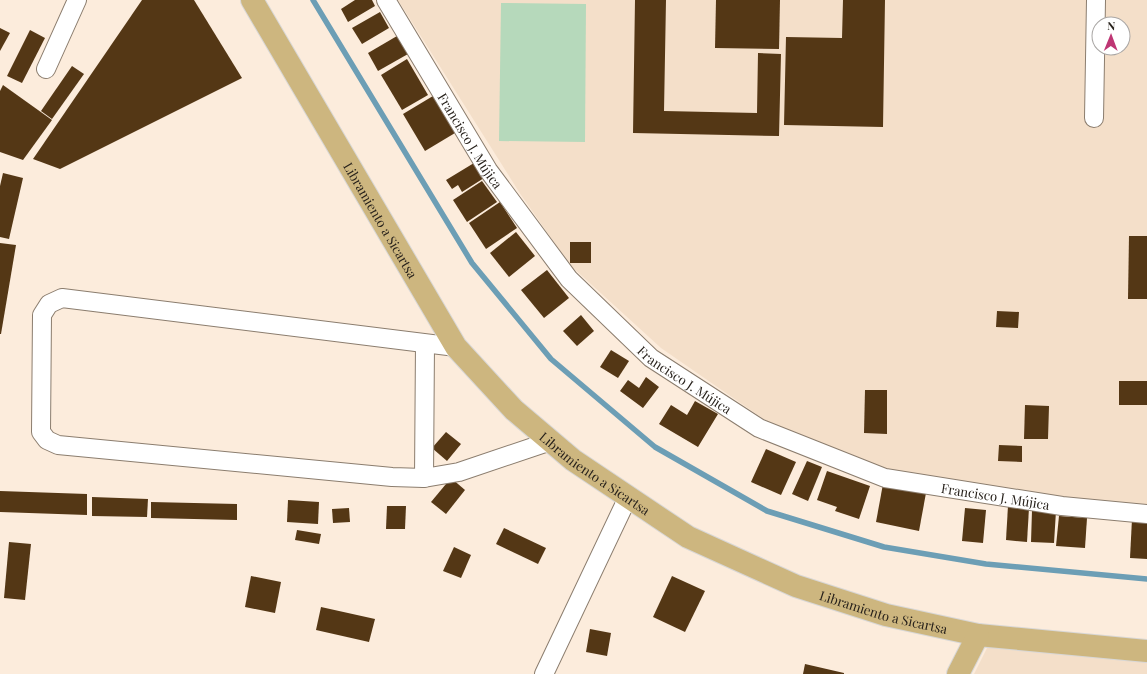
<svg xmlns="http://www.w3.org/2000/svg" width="1147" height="674" viewBox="0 0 1147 674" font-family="'Playfair Display',serif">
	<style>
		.built { fill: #f4dfc9; fill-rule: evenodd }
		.green { fill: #b6d9bb }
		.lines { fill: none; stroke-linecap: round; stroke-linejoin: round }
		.stream { stroke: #6c9eb5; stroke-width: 5.5 }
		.building { fill: #543715 }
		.minor-casing { stroke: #8b7d6e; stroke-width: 20 }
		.major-casing { stroke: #d8d7d6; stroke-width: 24 }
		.minor { stroke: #fff; stroke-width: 18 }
		.major { stroke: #cdb67f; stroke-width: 22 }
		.labels { text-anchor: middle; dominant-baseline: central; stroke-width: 4; stroke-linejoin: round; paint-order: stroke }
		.street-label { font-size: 13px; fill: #27211b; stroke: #fff }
	</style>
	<rect width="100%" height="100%" fill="#fcecdc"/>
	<!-- built -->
	<g class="built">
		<path d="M398,0H1147V506L1063,497L885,470L765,420L661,348L570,265L521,195ZM1099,24H1123V48H1099Z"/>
		<path d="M988,646L1147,661V674H974Z"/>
	</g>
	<!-- green -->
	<path class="green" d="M501,3L586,4L585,142L499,141Z"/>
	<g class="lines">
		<!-- stream -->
		<path class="stream" d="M313,0L472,263L551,359L655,447L767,511L884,547L986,564L1147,579"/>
	</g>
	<!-- building -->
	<g class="building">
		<path d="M142,0H194L242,78L60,169L33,159Z"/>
		<path d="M355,0H372L375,6L348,22L341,9Z"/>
		<path d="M635,0H666L664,111L757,113L758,53L781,54L779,136L633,133Z"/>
		<path d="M716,0H780L779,49L715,48Z"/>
		<path d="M843,0H885L883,127L784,125L786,37L842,38Z"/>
		<path d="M380,12L389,28L362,44L352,28Z"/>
		<path d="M0,28L10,33L0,51Z"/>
		<path d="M30,30L45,38L22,83L7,76Z"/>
		<path d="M397,36L408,54L378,71L368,53Z"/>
		<path d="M407,59L428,95L402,110L381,75Z"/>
		<path d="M72,66L84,74L52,119L41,111Z"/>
		<path d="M3,85L52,120L23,160L0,152V91Z"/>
		<path d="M433,96L455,133L425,151L403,114Z"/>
		<path d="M474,163L484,178L462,192L458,185L452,189L446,180Z"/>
		<path d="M3,173L23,178L9,239L0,237V186Z"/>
		<path d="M482,181L497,202L467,222L453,200Z"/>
		<path d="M500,202L517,228L486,249L469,223Z"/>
		<path d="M516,232L535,256L509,277L490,253Z"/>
		<path d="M1129,236H1147V299H1128Z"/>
		<rect x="570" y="242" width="21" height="21"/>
		<path d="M0,243L16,245L1,334H0Z"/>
		<path d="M547,270L569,298L544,318L521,290Z"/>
		<path d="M997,311L1019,312L1018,328L996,327Z"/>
		<path d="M581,315L594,331L577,346L563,331Z"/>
		<path d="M611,350L629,361L618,378L600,367Z"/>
		<path d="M646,377L659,387L643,408L620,391L628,380L639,388Z"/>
		<rect x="1119" y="381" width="28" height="24"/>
		<path d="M865,390H887V434L864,433Z"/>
		<path d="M695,401L718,414L698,447L659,424L671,405L687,415Z"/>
		<path d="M1025,405L1049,406L1048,439H1024Z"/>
		<path d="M446,432L461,444L447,461L432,448Z"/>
		<path d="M999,445L1022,446V462L998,461Z"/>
		<path d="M766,449L796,462L781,495L751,482Z"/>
		<path d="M807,461L822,467L808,501L792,494Z"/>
		<path d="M827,471L870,486L859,519L835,511L837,507L817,500Z"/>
		<path d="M451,478L465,490L446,514L431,502Z"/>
		<path d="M883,484L926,493L919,531L876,522Z"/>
		<path d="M0,491L87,494V515L0,512Z"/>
		<path d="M92,497L148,499L147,517L92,516Z"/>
		<path d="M288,500L319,502L318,524L287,522Z"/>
		<path d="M151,502L237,504V520L151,518Z"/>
		<path d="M387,506H406L405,529H386Z"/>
		<path d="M1008,506L1029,508L1027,542L1006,540Z"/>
		<path d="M349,508L350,522L333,523L332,509Z"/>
		<path d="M965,508L986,510L983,543L962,541Z"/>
		<path d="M1032,510L1056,511L1054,543L1031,542Z"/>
		<path d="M1059,516L1087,518L1085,548L1056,546Z"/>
		<path d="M1132,519L1147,520V559L1130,558Z"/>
		<path d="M504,528L546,548L538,564L496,544Z"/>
		<path d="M297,530L321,534L319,544L295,540Z"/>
		<path d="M9,542L31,544L25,600L4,598Z"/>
		<path d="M454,547L471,555L461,578L443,571Z"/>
		<path d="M251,576L281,582L275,613L245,607Z"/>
		<path d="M672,576L705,591L685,632L653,617Z"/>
		<path d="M321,607L375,619L369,642L316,630Z"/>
		<path d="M590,629L611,633L607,656L586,652Z"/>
		<path d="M805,664L844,673V674H803Z"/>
	</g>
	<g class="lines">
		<defs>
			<g id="minor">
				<path id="s1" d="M386,0L488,170L569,279L651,358L759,428L885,478L1062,506L1147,514"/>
				<path d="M46,69L77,0"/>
				<path d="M1094,118L1096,0"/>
				<path d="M456,347L62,298L49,304L42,315L41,432L47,440L58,445L392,477L424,478L459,472L551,441"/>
				<path d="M424,478L425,344"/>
				<path d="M544,674L628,497"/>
			</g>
			<g id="major">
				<path id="s2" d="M252,0L456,347L514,410L573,460L688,537L796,586L886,615L978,635L1147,651"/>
				<path d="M958,674L978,635"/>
			</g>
		</defs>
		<!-- minor casing -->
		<use href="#minor" class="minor-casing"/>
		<!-- major casing -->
		<use href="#major" class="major-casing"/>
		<!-- minor -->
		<use href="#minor" class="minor"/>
		<!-- major -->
		<use href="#major" class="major"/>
	</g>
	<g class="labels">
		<!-- street labels -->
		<g class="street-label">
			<text stroke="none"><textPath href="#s1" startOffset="164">Francisco J. Mújica</textPath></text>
			<text stroke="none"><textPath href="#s2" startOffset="255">Libramiento a Sicartsa</textPath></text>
			<text stroke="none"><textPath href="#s1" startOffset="488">Francisco J. Mújica</textPath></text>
			<text stroke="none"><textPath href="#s2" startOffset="591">Libramiento a Sicartsa</textPath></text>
			<text stroke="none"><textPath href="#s1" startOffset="824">Francisco J. Mújica</textPath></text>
			<text stroke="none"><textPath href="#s2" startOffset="914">Libramiento a Sicartsa</textPath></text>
		</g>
	</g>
	<!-- north arrow -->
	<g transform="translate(1111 36) rotate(1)"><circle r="19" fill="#ffffff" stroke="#a9a6a4"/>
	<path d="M0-3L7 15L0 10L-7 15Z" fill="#be3674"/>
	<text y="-6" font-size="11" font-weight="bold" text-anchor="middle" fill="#27211b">N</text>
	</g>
</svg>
